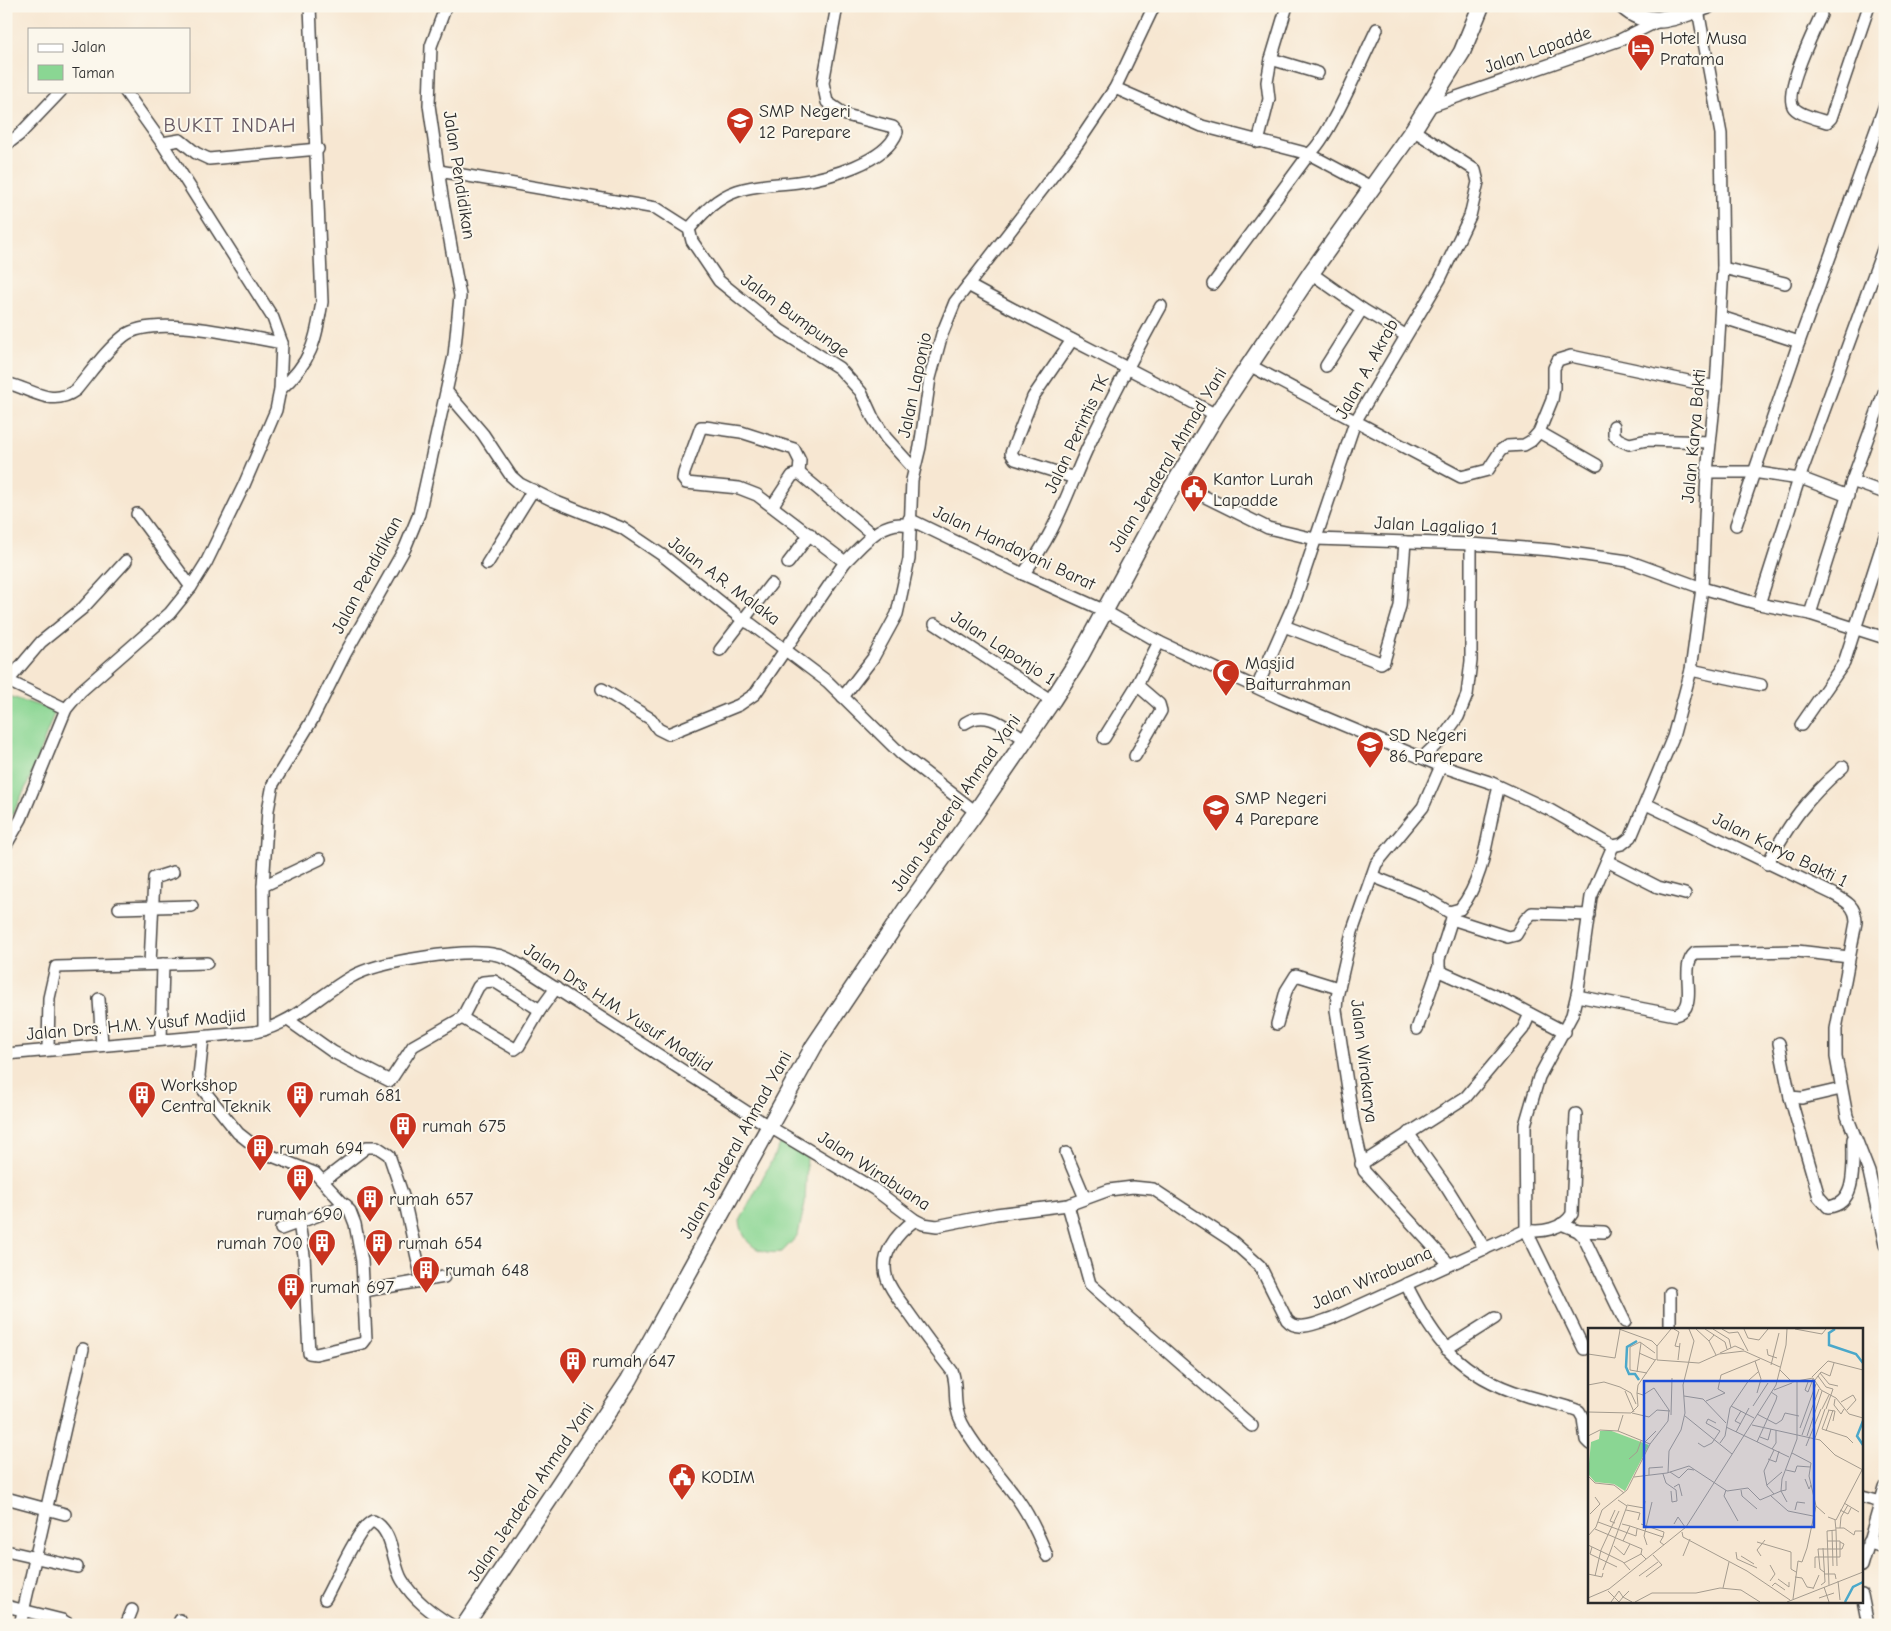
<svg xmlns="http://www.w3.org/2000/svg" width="1891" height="1631" viewBox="0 0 1891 1631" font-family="'Comic Neue',sans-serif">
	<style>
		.green { fill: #8ad693; stroke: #5a805f }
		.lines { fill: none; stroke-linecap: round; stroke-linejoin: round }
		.minor-casing { stroke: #4a4744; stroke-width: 14 }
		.highway-casing { stroke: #4a4744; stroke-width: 19 }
		.minor { stroke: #fff; stroke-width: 11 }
		.highway { stroke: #fff; stroke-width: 16 }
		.labels { text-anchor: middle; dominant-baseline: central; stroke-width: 4; stroke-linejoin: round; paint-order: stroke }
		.poi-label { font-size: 18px; fill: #2b2b2b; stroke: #fbf7ec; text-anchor: start }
		.street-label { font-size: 18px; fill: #2b2b2b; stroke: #fbf7ec }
		.quarter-label { font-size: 20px; letter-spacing: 1px; fill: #645660; stroke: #fbf7ec }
		.inset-river { fill: none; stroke: #4ba8ca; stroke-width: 2.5 }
		.inset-road { fill: none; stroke: #a59c8f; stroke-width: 1 }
		.view { fill: #1d4ed8; fill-opacity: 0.15; stroke: #1d4ed8; stroke-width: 2.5 }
		.inset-edge { fill: none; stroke: #2b2b2b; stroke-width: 2.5 }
	</style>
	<rect width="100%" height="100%" fill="#fbf7ec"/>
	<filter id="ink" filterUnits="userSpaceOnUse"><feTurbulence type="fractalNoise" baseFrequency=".02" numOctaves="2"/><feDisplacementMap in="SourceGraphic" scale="10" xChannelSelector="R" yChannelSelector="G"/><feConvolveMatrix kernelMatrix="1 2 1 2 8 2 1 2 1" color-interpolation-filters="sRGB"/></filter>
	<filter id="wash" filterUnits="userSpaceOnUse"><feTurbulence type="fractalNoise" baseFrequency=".0096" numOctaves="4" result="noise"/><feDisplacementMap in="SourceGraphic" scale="20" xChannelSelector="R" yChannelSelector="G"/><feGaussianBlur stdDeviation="1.12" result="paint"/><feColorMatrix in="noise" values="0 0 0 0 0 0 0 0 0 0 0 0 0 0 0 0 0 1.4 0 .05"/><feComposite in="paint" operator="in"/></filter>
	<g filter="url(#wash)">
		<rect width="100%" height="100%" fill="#f7e7d2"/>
		<!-- green -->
		<g class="green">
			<path d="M6,695L55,711L28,783L6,827Z"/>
			<path d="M783,1139L807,1157L805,1203L798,1235L782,1252C759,1255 743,1245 740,1221Z"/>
		</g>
	</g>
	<g filter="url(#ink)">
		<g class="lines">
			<defs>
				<g id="minor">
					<path d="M1821,15C1814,31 1782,95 1794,108C1800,115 1818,119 1827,122L1831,118L1869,6"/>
					<path d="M1271,59L1318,73"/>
					<path d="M1115,88L1202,126L1309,154L1373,188"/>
					<path d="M1428,107L1620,40L1658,21"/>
					<path d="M1258,142L1269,99L1267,82L1271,59L1287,6"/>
					<path d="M162,143L180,140L196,153L209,159L318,149"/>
					<path d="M6,145L19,135L61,91"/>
					<path d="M439,171L656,208L689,229L692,241L719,281L781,331L839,368L861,392L873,418L886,438L914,469"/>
					<path d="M689,229C703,213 716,198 737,191C757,184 777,185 798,182C827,178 886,162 897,132L893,127L846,115L827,102L823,83L837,6"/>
					<path d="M1723,268L1785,283"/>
					<path d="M1311,273L1362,309L1405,335"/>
					<path d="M1213,284L1309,154C1328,141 1364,55 1377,29"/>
					<path d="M968,285C1050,330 1134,370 1216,415"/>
					<path d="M1721,317L1799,342"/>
					<path d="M1072,340L1033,397L1011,453L1015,459L1075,478"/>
					<path d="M1249,365L1461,477L1488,470L1501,450L1507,446L1524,445L1531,441L1539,432L1552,400L1554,388V368L1558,360L1571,356L1716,387"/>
					<path d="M1326,366L1362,309"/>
					<path d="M6,383C33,389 51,408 76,390C91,372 106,350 124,336C153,313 245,337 282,343"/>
					<path d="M280,390C312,361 315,343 322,302L310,6"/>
					<path d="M447,392L483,434L511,476L520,484L554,501L622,528L662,555L743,620L751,624L828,682L901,754L976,812"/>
					<path d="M1614,426V435L1618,439L1629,444L1647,440L1710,442"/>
					<path d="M1539,432L1597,465"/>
					<path d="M1707,472H1753L1806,480L1848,496"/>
					<path d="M1852,481L1885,493"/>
					<path d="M1175,482L1268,528L1315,539L1471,544L1550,550L1628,561L1702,588L1759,604L1810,614L1885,638"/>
					<path d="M773,505L792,476L799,473L873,535"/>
					<path d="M137,514L191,587"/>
					<path d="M909,519L1023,574L1103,610L1159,642L1281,699L1441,766L1492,783L1550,810L1613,846"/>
					<path d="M1736,525L1799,342L1885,105"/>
					<path d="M845,562C863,545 882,518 909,525"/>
					<path d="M788,563L810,534"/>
					<path d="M487,564L533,490"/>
					<path d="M1023,574C1056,533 1066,495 1087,449C1110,400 1135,353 1161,306"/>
					<path d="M1759,604L1799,479L1885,244"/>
					<path d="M1810,614L1852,481L1885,390"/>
					<path d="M935,624L1052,701"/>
					<path d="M1284,626L1381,663L1384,661L1400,606L1405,542"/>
					<path d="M720,650L771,584"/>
					<path d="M1691,670L1761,685"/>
					<path d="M6,680L66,709"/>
					<path d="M8,681L41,642L83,608L126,561"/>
					<path d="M1257,687L1294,603L1355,422L1440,279L1470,216L1478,182L1475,170L1413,130"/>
					<path d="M602,689L651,719L658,729L668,734L739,705L755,694L845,562L757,495L739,488L686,483L683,479L684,473L701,427H705L741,432L794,449L800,461L799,473"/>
					<path d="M843,697L873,658L897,614L909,559L912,480L920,447L930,378L942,334L955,302L1076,146L1115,88L1154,6"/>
					<path d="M965,723C987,708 1007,728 1026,740"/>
					<path d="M1801,725L1844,663L1885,536"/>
					<path d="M1104,738L1137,685L1159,642"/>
					<path d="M1135,756L1161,711L1159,704L1137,685"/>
					<path d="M1422,758L1442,739L1458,717L1467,695L1471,661V544"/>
					<path d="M1441,766L1423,807L1376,864L1352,932L1337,997L1336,1010L1353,1122L1364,1171L1449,1264"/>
					<path d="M1646,804L1833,894C1846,901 1856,906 1856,922L1836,1029V1057L1847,1116L1869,1172L1885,1245"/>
					<path d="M6,845L21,819L66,709L81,691L170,613L191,587L206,563L244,485L276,410L280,390L282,343L273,318L162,143L125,91"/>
					<path d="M1613,846L1622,844L1631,837L1673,737L1691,670L1702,588L1707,472L1716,387L1723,268L1721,134L1698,10"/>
					<path d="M1607,861L1658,887L1685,894"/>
					<path d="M1767,864C1791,821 1805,800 1843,767"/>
					<path d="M1372,876L1422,896L1449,912L1460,909C1487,876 1487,826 1499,787"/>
					<path d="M263,886L320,859"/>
					<path d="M119,908L192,906"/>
					<path d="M1454,912L1439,959V971L1502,999L1565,1032"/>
					<path d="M1452,919L1508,937L1516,935L1525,920L1532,913L1589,915"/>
					<path d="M150,964L154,878L173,872"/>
					<path d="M1577,996L1675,1015C1702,1008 1677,968 1695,953L1797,951L1849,957"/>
					<path d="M99,999L102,1045"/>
					<path d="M462,1018L515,1049L519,1046L540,1010"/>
					<path d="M288,1020L333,1052L390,1081L413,1046L462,1018L478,987L483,982L494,981L540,1010L556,988"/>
					<path d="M1277,1024L1286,991L1296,975L1338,988"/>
					<path d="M1417,1029L1438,969"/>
					<path d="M264,1030L263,886L268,810L273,784L312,720L345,654L405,548L419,514L454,356L460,296L442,196L429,105L431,46L446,6"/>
					<path d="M203,1038L199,1076L201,1087L238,1133L262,1152L315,1173L350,1211L355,1224L362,1261L366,1339L363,1343L316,1354L309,1353L304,1255L299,1223"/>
					<path d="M161,1040L163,964"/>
					<path d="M1779,1043L1790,1097L1802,1098L1841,1089"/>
					<path d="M48,1049L49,998L56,967L207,963"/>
					<path d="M6,1054L255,1032C293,1024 318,996 351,977C378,961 466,948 497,955C504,956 511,960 518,964L770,1127L874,1189L915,1220L923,1224L937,1226L996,1214L1068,1205L1109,1190L1133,1187L1153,1189L1232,1241L1260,1266L1287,1320C1298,1333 1319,1322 1332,1318L1526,1230L1525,1125L1539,1077L1572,1015L1578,990L1591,897L1613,846"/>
					<path d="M1790,1097L1819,1197L1828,1207C1859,1204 1852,1161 1853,1139"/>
					<path d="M1576,1114L1572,1214C1563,1229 1541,1233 1526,1230L1584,1349"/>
					<path d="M1408,1133L1447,1188L1485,1249"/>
					<path d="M1066,1153L1085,1198"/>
					<path d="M1361,1164L1466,1097L1523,1029L1530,1014"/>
					<path d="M323,1181L367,1147H377L389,1155L404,1199L422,1280"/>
					<path d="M1068,1205L1090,1284L1252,1426"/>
					<path d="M915,1220C896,1234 879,1255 887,1279C891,1291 901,1302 908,1312C922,1332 937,1352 952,1371C959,1388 951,1402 962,1423C977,1452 999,1472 1017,1498C1030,1516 1039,1536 1047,1556"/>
					<path d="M1561,1224L1578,1231L1583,1236L1625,1322"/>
					<path d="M281,1229L346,1205"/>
					<path d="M1578,1231L1604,1232"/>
					<path d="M1406,1284C1435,1342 1459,1375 1524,1395C1542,1401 1562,1404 1579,1411L1583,1418L1586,1440L1590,1444"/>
					<path d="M364,1291L444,1277"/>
					<path d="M1670,1293V1330"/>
					<path d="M1446,1349L1495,1318"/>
					<path d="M1862,1497L1881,1502"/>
					<path d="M6,1498L65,1514"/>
					<path d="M1868,1542L1885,1548"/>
					<path d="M6,1551L77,1567"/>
					<path d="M1862,1566L1885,1487"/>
					<path d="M1862,1595L1868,1625"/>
					<path d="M325,1599C334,1584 358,1526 373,1521C394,1530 392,1564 402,1580C414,1600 432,1613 451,1625"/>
					<path d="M6,1606L62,1620L70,1625"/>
					<path d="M20,1625L83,1349"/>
					<path d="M126,1625L132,1610"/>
					<path d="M178,1625L180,1620"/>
				</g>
				<g id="highway">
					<path d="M1623,6C1650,31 1677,16 1707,6"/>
					<path d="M465,1625L629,1380L814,1046L906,909L976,812L1052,701L1077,662L1164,501L1216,415L1311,273L1413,130L1462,52L1481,6"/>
				</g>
			</defs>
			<!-- minor casing -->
			<use href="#minor" class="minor-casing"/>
			<!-- highway casing -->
			<use href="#highway" class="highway-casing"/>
			<!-- minor -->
			<use href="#minor" class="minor"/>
			<!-- highway -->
			<use href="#highway" class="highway"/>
		</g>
	</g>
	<!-- icons -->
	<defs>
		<symbol id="hotel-pin" viewBox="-11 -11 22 30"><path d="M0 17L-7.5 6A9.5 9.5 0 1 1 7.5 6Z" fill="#c8321e" stroke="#fbf7ec"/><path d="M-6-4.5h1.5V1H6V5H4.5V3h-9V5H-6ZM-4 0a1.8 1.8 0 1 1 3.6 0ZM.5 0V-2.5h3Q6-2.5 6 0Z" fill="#fff"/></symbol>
		<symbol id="school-pin" viewBox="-11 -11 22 30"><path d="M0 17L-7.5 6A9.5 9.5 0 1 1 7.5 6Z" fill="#c8321e" stroke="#fbf7ec"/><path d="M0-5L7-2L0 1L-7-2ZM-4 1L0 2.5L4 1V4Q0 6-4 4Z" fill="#fff"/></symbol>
		<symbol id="civic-pin" viewBox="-11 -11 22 30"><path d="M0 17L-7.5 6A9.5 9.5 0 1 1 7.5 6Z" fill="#c8321e" stroke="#fbf7ec"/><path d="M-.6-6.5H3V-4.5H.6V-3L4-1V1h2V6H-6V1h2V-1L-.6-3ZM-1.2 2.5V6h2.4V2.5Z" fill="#fff"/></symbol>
		<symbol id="mosque-pin" viewBox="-11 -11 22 30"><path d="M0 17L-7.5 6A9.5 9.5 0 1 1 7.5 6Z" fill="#c8321e" stroke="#fbf7ec"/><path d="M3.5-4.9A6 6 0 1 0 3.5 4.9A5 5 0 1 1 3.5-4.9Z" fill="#fff"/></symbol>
		<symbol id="building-pin" viewBox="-11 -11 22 30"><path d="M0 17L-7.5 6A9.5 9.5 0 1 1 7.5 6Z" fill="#c8321e" stroke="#fbf7ec"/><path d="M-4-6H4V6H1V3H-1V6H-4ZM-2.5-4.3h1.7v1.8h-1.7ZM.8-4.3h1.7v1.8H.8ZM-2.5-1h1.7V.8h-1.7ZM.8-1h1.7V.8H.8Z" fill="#fff"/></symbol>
	</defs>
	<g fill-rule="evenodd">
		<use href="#hotel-pin" x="1625" y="32" width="32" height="43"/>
		<use href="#school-pin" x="724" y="105" width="32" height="43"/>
		<use href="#civic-pin" x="1178" y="473" width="32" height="43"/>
		<use href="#mosque-pin" x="1210" y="657" width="32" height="43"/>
		<use href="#school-pin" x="1354" y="729" width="32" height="43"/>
		<use href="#school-pin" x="1200" y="792" width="32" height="43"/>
		<use href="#building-pin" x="126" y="1079" width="32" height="43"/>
		<use href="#building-pin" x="284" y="1079" width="32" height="43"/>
		<use href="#building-pin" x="387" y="1110" width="32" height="43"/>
		<use href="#building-pin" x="244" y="1132" width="32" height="43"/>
		<use href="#building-pin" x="284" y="1162" width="32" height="43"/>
		<use href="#building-pin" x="354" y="1183" width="32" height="43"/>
		<use href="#building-pin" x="306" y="1227" width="32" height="43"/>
		<use href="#building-pin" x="363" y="1227" width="32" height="43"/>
		<use href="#building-pin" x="410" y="1254" width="32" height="43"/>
		<use href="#building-pin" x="275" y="1271" width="32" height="43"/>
		<use href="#building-pin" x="557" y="1345" width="32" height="43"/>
		<use href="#civic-pin" x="666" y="1461" width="32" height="43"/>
	</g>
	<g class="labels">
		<!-- poi labels -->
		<g class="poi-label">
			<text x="1660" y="38">Hotel Musa<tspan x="1660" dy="21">Pratama</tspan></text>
			<text x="759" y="111">SMP Negeri<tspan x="759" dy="21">12 Parepare</tspan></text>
			<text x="1213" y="479">Kantor Lurah<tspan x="1213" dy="21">Lapadde</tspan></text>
			<text x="1245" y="663">Masjid<tspan x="1245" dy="21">Baiturrahman</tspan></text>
			<text x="1389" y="735">SD Negeri<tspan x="1389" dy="21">86 Parepare</tspan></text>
			<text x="1235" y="798">SMP Negeri<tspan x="1235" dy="21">4 Parepare</tspan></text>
			<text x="161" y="1085">Workshop<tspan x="161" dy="21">Central Teknik</tspan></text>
			<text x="319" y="1095">rumah 681</text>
			<text x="422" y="1126">rumah 675</text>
			<text x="279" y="1148">rumah 694</text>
			<text x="389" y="1199">rumah 657</text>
			<text x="300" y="1214" text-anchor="middle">rumah 690</text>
			<text x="303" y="1243" text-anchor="end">rumah 700</text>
			<text x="398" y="1243">rumah 654</text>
			<text x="445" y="1270">rumah 648</text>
			<text x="310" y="1287">rumah 697</text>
			<text x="592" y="1361">rumah 647</text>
			<text x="701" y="1477">KODIM</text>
		</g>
		<!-- street labels -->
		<g class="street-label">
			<text transform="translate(1538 50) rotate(-19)">Jalan Lapadde</text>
			<text transform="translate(459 175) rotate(81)">Jalan Pendidikan</text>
			<text transform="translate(795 316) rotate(36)">Jalan Bumpunge</text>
			<text transform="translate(1367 369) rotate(-61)">Jalan A. Akrab</text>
			<text transform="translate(915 385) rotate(-78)">Jalan Laponjo</text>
			<text transform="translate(1077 434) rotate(-65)">Jalan Perintis TK</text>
			<text transform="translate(1694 436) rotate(-85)">Jalan Karya Bakti</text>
			<text transform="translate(1168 460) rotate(-59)">Jalan Jenderal Ahmad Yani</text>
			<text transform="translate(1436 526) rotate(3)">Jalan Lagaligo 1</text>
			<text transform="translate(1014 548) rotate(25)">Jalan Handayani Barat</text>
			<text transform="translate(367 575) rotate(-62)">Jalan Pendidikan</text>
			<text transform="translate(724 581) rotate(37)">Jalan A.R. Malaka</text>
			<text transform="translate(1003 648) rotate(33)">Jalan Laponjo 1</text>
			<text transform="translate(956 803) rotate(-55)">Jalan Jenderal Ahmad Yani</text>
			<text transform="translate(1780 850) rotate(26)">Jalan Karya Bakti 1</text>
			<text transform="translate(618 1008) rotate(33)">Jalan Drs. H.M. Yusuf Madjid</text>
			<text transform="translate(136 1025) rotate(-5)">Jalan Drs. H.M. Yusuf Madjid</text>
			<text transform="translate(1364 1061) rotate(83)">Jalan Wirakarya</text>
			<text transform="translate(736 1145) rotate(-61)">Jalan Jenderal Ahmad Yani</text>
			<text transform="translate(874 1171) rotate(33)">Jalan Wirabuana</text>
			<text transform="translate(1372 1278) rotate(-24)">Jalan Wirabuana</text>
			<text transform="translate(531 1492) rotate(-56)">Jalan Jenderal Ahmad Yani</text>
		</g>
		<!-- quarter labels -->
		<g class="quarter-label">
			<text x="230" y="125">BUKIT INDAH</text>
		</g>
	</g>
	<!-- overview -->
	<g transform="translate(1588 1328)">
		<rect width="275" height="275" fill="#f7e7d2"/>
		<path d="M21,102L61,117L37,163L26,156L7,154L0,146L3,114L11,111L12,103Z" fill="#8ad693"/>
		<path class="inset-river" d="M247,1L241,5V17L268,26L275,35M49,13L39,19L38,39L41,46H47L51,52M275,93L269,108L275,117M257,274L265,259L275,254"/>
		<path class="inset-road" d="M31,1L64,13L69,18V32L111,35L131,26L156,23L192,39M86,1L91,4L87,18L92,19M108,1L121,13L126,7M117,1L137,14L139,21M125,1L141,11L143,20M134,1L141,5L150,4L160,23M156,1L160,10L171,12L180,1M207,1L234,6L238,1M121,13L128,27M69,18L83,1M179,21L180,27L189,30M51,25L67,32M132,25L147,18L156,22M0,26L27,30L32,2M90,32L92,15M167,33L173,51L169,65M183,37L191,5M192,42L204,54L225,50L233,62L248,70L261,86L275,90M49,44L53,15M59,45L42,42V19L52,14L67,25M232,45L241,56L250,58M230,48L238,59L245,61L238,81M224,49L240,33L275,42M227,52L233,44L242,48L246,35M220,54L217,62L220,64L225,51M0,57L16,54L32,59L43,65L48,76M186,62L204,55M37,63L46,84M96,68L115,71L138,95M247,71L246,77L253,86L256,81M118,73L137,65L130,61L133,47L172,31M253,74L265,67L268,72L259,82M143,78L166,90M165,78L180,55M234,81L241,67M240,82L247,83L245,93M241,82L234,101L259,109L265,115M153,83L147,93L153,96M0,84L43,85L50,78L49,65M44,85L61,89L69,82L82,83M169,86L188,96L194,92L197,85L211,88M83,87L84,50M97,88L144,126M164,97L232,112L247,127L275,142M138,99L201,129M212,100L228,56M30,103L62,116M238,103L245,82M148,104L161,80M214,107L231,61M0,108L12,102L30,103L35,87M219,108L234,63M172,109L180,112L183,101M227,110L237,81M57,114L68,103M169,114L188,72L189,68L183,64M110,115L116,119L124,115L132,103L118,95L120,91L128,95M132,115L137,108L142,80L161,52L170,44M218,118L233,81M184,121L188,115V102M186,122L176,143L179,158L186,166M204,125L223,135L221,148L228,178L237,186M41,131L49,124L53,113M180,131L188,134L191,123M198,142L207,144L209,138L222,139M82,144L91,150L100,141L106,142M80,145L81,123L93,102L97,85L95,57L106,13L101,1M75,146L78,155L88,162L89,173L84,174L83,163M61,147V140L75,139M0,148L7,155L26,157L36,165M46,149L79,145L101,138L139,163L160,160L172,172L193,163L194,151L209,111V54M217,151L221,161L223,157M198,153V162L193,163L199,174M179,157L194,144M86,159L91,156L94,168M138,162L136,168L150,193M153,162L154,168L169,181M183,168L200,183L225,188M256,175L271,184M39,177L56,180L57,173M38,182L52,185L50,192M207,182L209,174L217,175M252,182L260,186L263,180M2,186L12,176L7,169M240,189L248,192L274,142M10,194L48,208L49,201M27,195L22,193L27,182M34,196L42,198L35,213M53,196L76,204L75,209M86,196L90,189L97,199M42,198L75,209L72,214L76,217M248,200H256L266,207L267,203H275M252,200L253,189L260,177M7,201L54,221L53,226L58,231M244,202L245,238M248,202L249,238M94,204L95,209L159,243L202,272M0,208L8,199L14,182L39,162L62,116L80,93L81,82L66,60L55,67L49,65L50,57L68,31M169,214L203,224V241L208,244M0,217L21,227L15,242M59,217L56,208L64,174M26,218L36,227L42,216M4,219L2,226L29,239M148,224L149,231L169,240M21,227L39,178L30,172M21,227L35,234L42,242M95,228L102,211M153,228L166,236M173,228L169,222L177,212M36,235L53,226M182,237L187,246L182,253M227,240V229H252V213H239M236,244L232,241L230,221H254L256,216L252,214M0,246L14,249L15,245M236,246H247L248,251M7,248L13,222L31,183M51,248L70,234M58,249L74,237L65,227M207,249L214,250L219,259L225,260M190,251L201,259V254M250,253L252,272M233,257L237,254L235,220M241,257L239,203L248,202L247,192M184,258L187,255L197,262M236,259L241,274M135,260L141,234M225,261L231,247M20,263L31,274M41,263L35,269L44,274M0,270L21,261L98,199L188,57L198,17L199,1M231,270L246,265M205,271L210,233L214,234L219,220L228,178M23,274L31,263L35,269L31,274M47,274L64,265H108L132,260L153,262L172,274M199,274L275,244"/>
		<path class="view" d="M56,53H226V199H56Z"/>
		<rect width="275" height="275" class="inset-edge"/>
	</g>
	<!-- margin -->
	<rect width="1891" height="1631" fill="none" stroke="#fbf7ec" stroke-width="25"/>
	<!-- legend -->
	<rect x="28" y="28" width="162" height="65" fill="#fbf7ec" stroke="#a8a59f"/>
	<rect x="38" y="44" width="25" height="8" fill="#ffffff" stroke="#a8a59f"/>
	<text x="72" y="52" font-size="15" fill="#2b2b2b">Jalan</text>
	<rect x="38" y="65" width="25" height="15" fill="#8ad693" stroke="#a8a59f"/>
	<text x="72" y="78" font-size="15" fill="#2b2b2b">Taman</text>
</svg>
